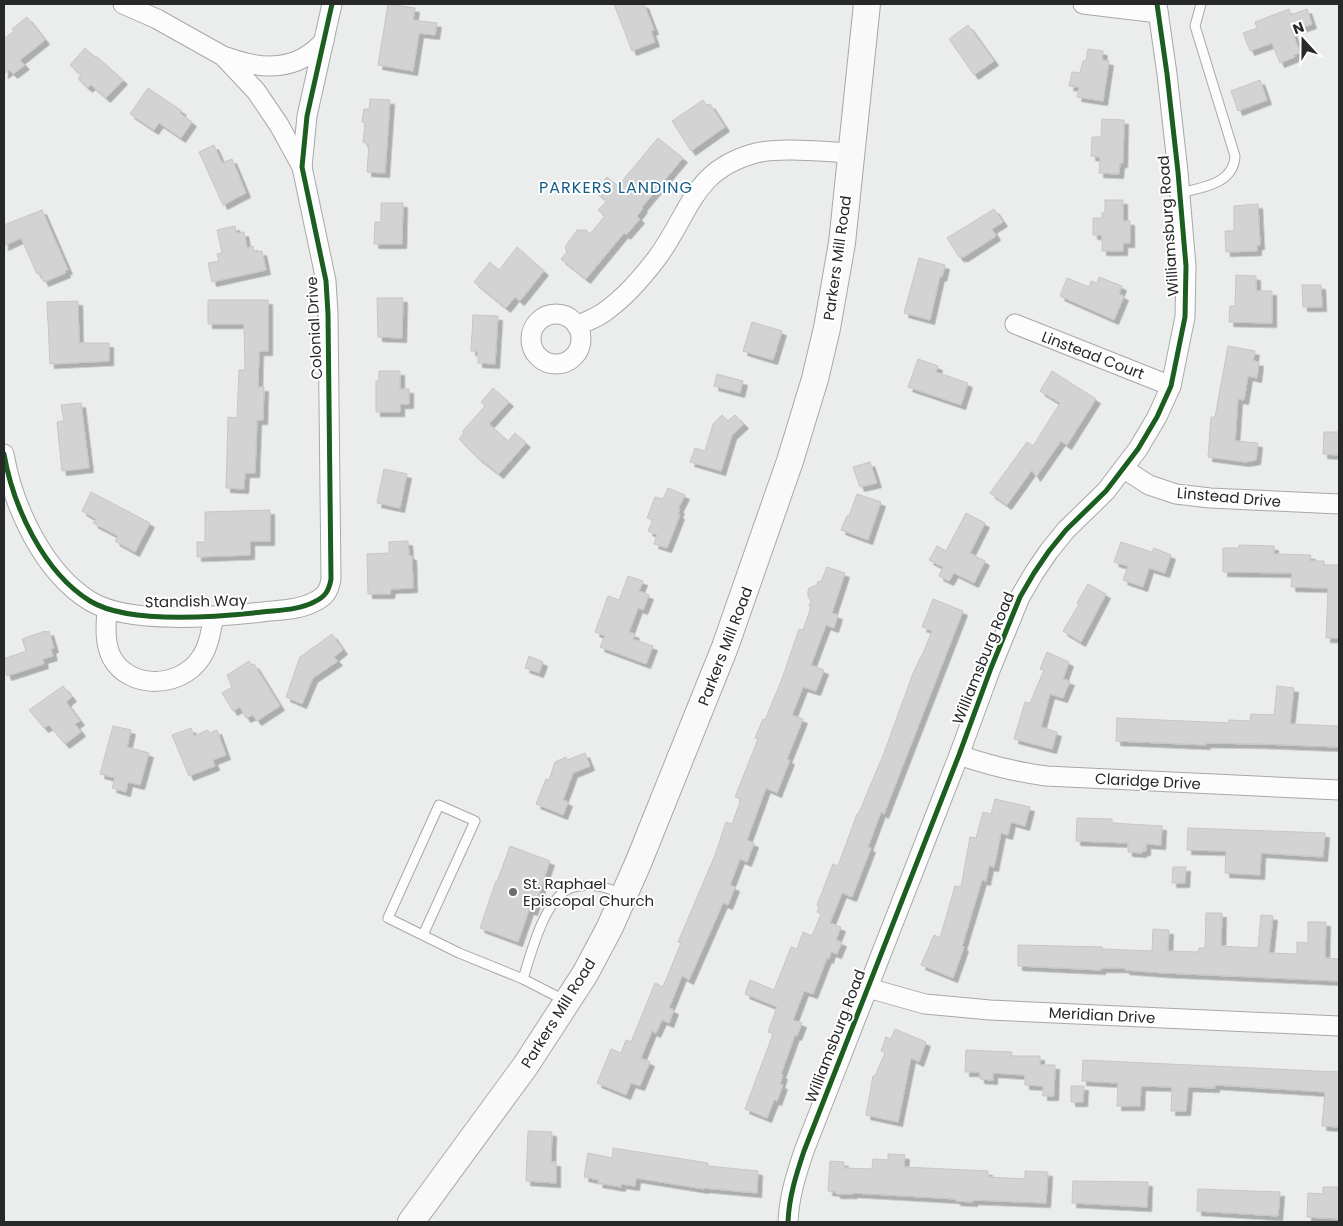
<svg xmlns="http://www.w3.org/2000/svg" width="1343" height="1226" viewBox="0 0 1343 1226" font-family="Poppins,sans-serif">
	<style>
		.building { fill: #d3d3d4; stroke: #c6c6c6; filter: url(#shadow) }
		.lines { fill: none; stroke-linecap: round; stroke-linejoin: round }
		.service-casing { stroke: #a8a8a8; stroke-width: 11 }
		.minor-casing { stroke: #a8a8a8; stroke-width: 21 }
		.secondary-casing { stroke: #a8a8a8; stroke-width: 28 }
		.service { stroke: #fcfcfc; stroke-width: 9 }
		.minor { stroke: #fcfcfc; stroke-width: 19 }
		.secondary { stroke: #f9f9fa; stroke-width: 26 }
		.cycleway-casing { stroke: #fff; stroke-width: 8 }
		.cycleway { stroke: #1b5e20; stroke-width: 5 }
		.poi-dot { fill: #6c6d6d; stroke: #fff; stroke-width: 2 }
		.labels { text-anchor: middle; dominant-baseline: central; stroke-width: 4; stroke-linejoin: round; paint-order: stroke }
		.street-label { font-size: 15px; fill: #272828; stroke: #fff }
		.poi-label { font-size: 15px; fill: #272828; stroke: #fff; text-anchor: start }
		.neighbourhood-label { font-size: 16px; letter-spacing: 1px; fill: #145c8a; stroke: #fff }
	</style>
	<defs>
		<filter id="shadow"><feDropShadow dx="4.5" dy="4.5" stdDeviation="0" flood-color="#0004"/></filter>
	</defs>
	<rect width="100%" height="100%" fill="#ebecec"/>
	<!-- building -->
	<g class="building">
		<path d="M388,4L415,8L413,20L437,23L435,35L419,33L413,71L378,65Z"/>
		<path d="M614,4H644L654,30L651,31L655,42L632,51Z"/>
		<path d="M1289,9L1291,15L1307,9L1312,24L1292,31L1300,53L1294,55L1295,57L1280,63L1272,43L1250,51L1243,33L1257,28L1255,22Z"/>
		<path d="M27,17L45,40L20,60L25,65L13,74L9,70L4,74V39L14,31L12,29Z"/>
		<path d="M968,25L994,61L974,75L949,39Z"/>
		<path d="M85,48L95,57L96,56L123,80L106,98L91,85L88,88L78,79L81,75L70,65Z"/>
		<path d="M1088,49L1103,51L1102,60L1109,61L1103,101L1077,97L1079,87L1069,86L1072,72L1080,73L1083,61H1086Z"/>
		<path d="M1260,80L1267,100L1238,111L1231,91Z"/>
		<path d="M148,88L182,111L180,113L192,122L181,138L159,123L154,130L130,114Z"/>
		<path d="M370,99L390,100L385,173L367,172L369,145L363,142L365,123L362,122L364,109H369Z"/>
		<path d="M703,100L707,106L710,104L725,127L691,151L672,121Z"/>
		<path d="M1102,119L1124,120L1123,163H1120L1119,174L1099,173L1100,157L1091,156L1092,137H1101Z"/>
		<path d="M658,138L683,158L642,207L643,208L637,216L640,219L626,235L624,233L586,279L561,259L567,252L565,247L577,230H586L590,234L605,216L598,210L607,201L595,191L607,177L618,186Z"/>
		<path d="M214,145L222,163L232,159L246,193L223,205L199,152Z"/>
		<path d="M1105,200H1123V221H1130V243H1123V251H1102V235H1093V218H1102V213H1105Z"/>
		<path d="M381,203H403L402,244H374L375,222H381Z"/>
		<path d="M1258,204L1260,245H1257V251L1226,252L1225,231H1234V206Z"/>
		<path d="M994,209L1003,222L992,229L996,236L964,257H959L947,238Z"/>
		<path d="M42,210L68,270H65L66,273L44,282L40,273L37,274L21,238L4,246V225Z"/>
		<path d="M235,226L236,233L244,232L247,248L253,246L254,252L262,251L266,270L212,282L208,263L219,261L217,254L222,253L217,230Z"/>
		<path d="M517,247L544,271L520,301L515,297L506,308L474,282L490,262L499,270Z"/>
		<path d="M919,258L945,265L942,277L940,276L930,320L904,313Z"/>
		<path d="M1236,275L1256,276V291H1272V323L1229,322L1230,306H1235Z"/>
		<path d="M1099,277L1122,286L1119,294L1124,296L1114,320L1060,296L1067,278L1089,287L1091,281L1097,283Z"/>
		<path d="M1302,285H1321L1322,307H1303Z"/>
		<path d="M377,298H403L402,338L378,337Z"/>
		<path d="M208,300H268V351H259L258,387H264L263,420H257L255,473H245L244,489L226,488L228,417L237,418L239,370H245L244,324H208Z"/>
		<path d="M78,301L79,343H109V361L50,364L47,302Z"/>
		<path d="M473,315L498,316L495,364L478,363V351H471Z"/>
		<path d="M752,322L782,331L773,360L743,351Z"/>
		<path d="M1228,346L1255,351L1253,361L1259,362L1257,378L1248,376L1244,400L1238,399L1235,441L1258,443L1256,460L1245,462L1208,457L1211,417H1215Z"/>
		<path d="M918,359L938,366L936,372L968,383L961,405L908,387Z"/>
		<path d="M379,371H400V389H409V404H400V412H376V381H379Z"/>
		<path d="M1052,371L1096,399L1067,445L1061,441L1036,477L1032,470L1007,505L990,493L1027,442L1033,446L1060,403L1040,391Z"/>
		<path d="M717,374L743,381L740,393L714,386Z"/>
		<path d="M493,388L509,402L489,424L508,441L515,433L526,443L499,474L477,457L459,439L464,433L462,432L485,406L481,402Z"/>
		<path d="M81,403L89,468L62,471L57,422L64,421L61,405Z"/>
		<path d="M722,415L728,421L735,415L744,424L732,435L721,471L690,462L695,448L705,451L713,424Z"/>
		<path d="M1324,432H1339V455L1323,454Z"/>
		<path d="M870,462L877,483L860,487L853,467Z"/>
		<path d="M384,469L407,474L400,508L377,503Z"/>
		<path d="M668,488L685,495L678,509H680L678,514L680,515L667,548L654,544L657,535L648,531L653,520L647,518L655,497L663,499Z"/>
		<path d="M91,492L150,523L135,552L115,541L118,536L93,523L96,519L82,511Z"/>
		<path d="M857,494L881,502L868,540L841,530L847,516H849Z"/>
		<path d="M270,510V541H250V555L197,557V542H205V512Z"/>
		<path d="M966,513L985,523L970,553L985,561L974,583L954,573L949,581L939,576L943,567L929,560L937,546L946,551Z"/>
		<path d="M408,541L409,555L412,556L413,588L391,589L390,594H368L367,554L389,553V542Z"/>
		<path d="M1121,542L1152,552L1154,548L1171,555L1165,573L1149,568L1143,587L1123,580L1128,566L1114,562Z"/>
		<path d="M1239,545L1274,546V554L1311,555L1310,561H1324V565H1339V638H1326L1328,588L1291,587L1292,573L1223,572V548H1239Z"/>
		<path d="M827,567L845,573L832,613L838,615L834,628L826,625L811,665L824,670L816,691L803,687L792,715L803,719L787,759L790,760L777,793L766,788L747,840L754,843L747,862L740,859L730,885L735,887L728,905L723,903L689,980L682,976L669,1008L674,1010L669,1023L662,1020L656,1033L652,1031L641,1058L650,1062L640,1086L631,1083L626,1095L597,1083L611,1049L621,1053L626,1040L631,1042L655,983L663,987L681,943L678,942L715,855L726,822L732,824L741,799L735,797L758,739L755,738L763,719L765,720L782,679L799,629L803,630L811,607L809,606L811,601L808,597V591L809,588L817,585L818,581L821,582Z"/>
		<path d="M628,576L643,581L639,591L649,595L643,610L638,608L629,632L635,634L633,639L653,646L646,664L600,647L605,636L595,632L608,596L619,600Z"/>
		<path d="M1088,584L1106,594L1081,642L1063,631L1079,604L1077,603Z"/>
		<path d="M933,599L963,611L884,814L881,812L868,847L871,848L852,897L842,893L830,923L841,927L836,940L842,942L837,954L831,952L829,959L827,958L813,994L804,991L793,1020L802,1023L797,1036L795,1035L781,1074L783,1075L780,1084L783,1085L777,1101L774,1100L767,1118L745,1109L773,1034L768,1032L777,1007L745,994L750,980L774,990L791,947L797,949L803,932L812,936L821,914L817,912L819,906L817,905L833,864L838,866L857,814L858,815L884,753L912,676L921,656H922L932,631L922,627Z"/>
		<path d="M45,631L46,632L49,631L54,648L51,649L53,656L43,659L44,664L7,676L4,666V659L26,651L22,639Z"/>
		<path d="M332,634L343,650L334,657L338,661L313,678L302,704L286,697L300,657Z"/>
		<path d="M1047,652L1069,662L1063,679L1070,681L1063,698L1050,694L1041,727L1057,732L1052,749L1014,739L1025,702L1030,703L1044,670L1040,669Z"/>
		<path d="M529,656L543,662L539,673L525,668Z"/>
		<path d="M249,661L252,665L254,664L280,706L257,721L253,715L246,718L240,707L233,711L222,693L232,687L227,675Z"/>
		<path d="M63,686L72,697L66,702L80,721L75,724L81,732L65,744L49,725L44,728L29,710Z"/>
		<path d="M1277,686L1294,688L1290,724L1339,726V747L1262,744L1206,743V745L1116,741L1117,718L1229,723V720L1250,721L1251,714L1274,715Z"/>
		<path d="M113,726L131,730L127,747L149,753L140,785L128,782L126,792L112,788L115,778L100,774Z"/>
		<path d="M191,728L194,736L208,730L209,733L217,730L226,755L213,760L215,766L189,776L172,735Z"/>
		<path d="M585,753L590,766L573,773L563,800L568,802L563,815L536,804L546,779L549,780L555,762L566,757L567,760Z"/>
		<path d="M995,799L1030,807L1025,826L1011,822L1008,835L1001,833L994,867L989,866L986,881L982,880L962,946L964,947L953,978L921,965L934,935L940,938L955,886L961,887L970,837L976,838L983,812L991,814Z"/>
		<path d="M1077,818L1112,819V823L1162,826L1161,845L1146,844V851H1143L1142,853L1128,852V843L1076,841Z"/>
		<path d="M1188,828L1325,833L1323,857L1261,853L1260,875L1225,873L1226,851L1187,850Z"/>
		<path d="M510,846L550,861L533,911L529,910L518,942L480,928L496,881L497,882Z"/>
		<path d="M1173,867H1186L1185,883H1172Z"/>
		<path d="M1206,913H1222L1221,946L1258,948L1261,915L1273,916L1269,953L1297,954V942L1308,943V922H1326L1325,958L1339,959V981L1164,973L1125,970V968H1101V970L1018,966V945L1102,947V949L1152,951L1153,929L1169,930L1168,951L1198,952L1199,948H1205Z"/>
		<path d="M895,1029L926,1042L919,1062L911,1058L898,1122L866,1115L873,1076H875L885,1053L881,1051L886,1037L891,1039Z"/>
		<path d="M966,1050L1012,1052L1011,1056H1040V1065H1055L1054,1096H1043V1086L1025,1085V1075L993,1073V1080L980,1079V1072H965Z"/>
		<path d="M1083,1060L1339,1072V1127L1322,1126L1325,1092L1215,1085V1088L1188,1087L1186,1111H1171L1172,1087L1141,1086L1140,1106H1117L1118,1083L1082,1081Z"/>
		<path d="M1071,1086H1084L1083,1102H1071Z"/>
		<path d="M528,1131L552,1132L551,1162H556V1183L526,1181Z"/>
		<path d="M613,1148L708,1163V1166L758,1171L757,1193L704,1188V1189L636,1178L635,1186L621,1184V1187L598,1183L599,1180L584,1177L588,1153L612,1158Z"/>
		<path d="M888,1154L905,1155L904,1167L988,1171V1177L1025,1179V1171L1048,1172L1046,1203L973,1200V1202L956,1201V1199L853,1193V1194H836V1192L828,1191L830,1161L844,1162V1168L872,1169L873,1159L888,1160Z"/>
		<path d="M1073,1181L1148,1182L1147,1207L1072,1203Z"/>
		<path d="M1323,1187H1339V1219L1307,1217L1308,1193L1323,1194Z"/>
		<path d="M1198,1189L1280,1192L1278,1216L1197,1211Z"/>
	</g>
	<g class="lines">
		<defs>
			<g id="service">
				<path d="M1179,193C1201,188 1234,184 1235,156L1195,26L1201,4"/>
				<path d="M423,935L475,821L439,805L388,918L459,953L523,979L566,1001"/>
				<path d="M523,979C531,954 545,894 574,887C591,882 608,888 623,894"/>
			</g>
			<g id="minor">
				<path d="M123,4L157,19L223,56L256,91L279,125L302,167"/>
				<path d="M1083,4L1158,13"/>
				<path d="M226,57C262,70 297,72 324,41"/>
				<circle cx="556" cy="339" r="25"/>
				<path d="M1015,324L1171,386"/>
				<path d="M577,326C587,321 599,317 607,310C625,297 644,275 657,258C691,212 692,170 756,153C781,147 825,152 852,153"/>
				<path d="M4,454C13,506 43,572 90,601C129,625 217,617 262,612C279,610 299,610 314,602C325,597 329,591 331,579L328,314L326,281L302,167L307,116L332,4"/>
				<path d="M1124,469L1149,485L1176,494L1210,498L1339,504"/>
				<path d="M107,609C106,625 104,643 112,658C130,690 180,688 200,659C209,647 211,630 214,616"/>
				<path d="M959,755C988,765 1016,772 1046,776L1339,790"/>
				<path d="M868,988L925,1004L990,1010L1339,1026"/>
				<path d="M788,1222C789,1197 796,1175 804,1151L959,755L991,668L1020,597L1034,573L1049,551L1066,530L1106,491L1138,449L1157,417L1171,386L1185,317L1186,266L1178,172L1167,74L1157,4"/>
			</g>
			<path id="secondary" d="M411,1222L526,1065L585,974L610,927L639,861L725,647L790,461L815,379L827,328L842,243L867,4"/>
		</defs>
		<!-- service casing -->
		<use href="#service" class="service-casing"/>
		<!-- minor casing -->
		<use href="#minor" class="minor-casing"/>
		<!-- secondary casing -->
		<use href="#secondary" class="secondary-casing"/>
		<!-- service -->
		<use href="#service" class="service"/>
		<!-- minor -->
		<use href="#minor" class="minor"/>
		<!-- secondary -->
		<use href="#secondary" class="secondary"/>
		<defs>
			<g id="cycleway">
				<path d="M4,454C13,506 43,572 90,601C129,625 217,617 262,612C279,610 299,610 314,602C325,597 329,591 331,579L328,314L326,281L302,167L307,116L332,4"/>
				<path d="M788,1222C789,1197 796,1175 804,1151L959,755L991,668L1020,597L1034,573L1049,551L1066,530L1106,491L1138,449L1157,417L1171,386L1185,317L1186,266L1178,172L1167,74L1157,4"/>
			</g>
		</defs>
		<!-- cycleway casing -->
		<use href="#cycleway" class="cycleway-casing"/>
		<!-- cycleway -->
		<use href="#cycleway" class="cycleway"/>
	</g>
	<!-- markers -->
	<circle class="poi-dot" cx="513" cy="892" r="5"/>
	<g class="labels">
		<!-- street labels -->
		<g class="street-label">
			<text transform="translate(1168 226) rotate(-94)">Williamsburg Road</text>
			<text transform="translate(837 258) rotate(-82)">Parkers Mill Road</text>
			<text transform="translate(314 328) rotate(-93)">Colonial Drive</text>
			<text transform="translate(1093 355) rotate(21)">Linstead Court</text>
			<text transform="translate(1229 497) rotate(5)">Linstead Drive</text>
			<text transform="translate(196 601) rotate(-1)">Standish Way</text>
			<text transform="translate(725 646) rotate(-69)">Parkers Mill Road</text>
			<text transform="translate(983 658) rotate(-68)">Williamsburg Road</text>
			<text transform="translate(1148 781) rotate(3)">Claridge Drive</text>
			<text transform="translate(558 1013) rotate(-58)">Parkers Mill Road</text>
			<text transform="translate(1102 1015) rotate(3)">Meridian Drive</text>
			<text transform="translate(835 1036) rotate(-69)">Williamsburg Road</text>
		</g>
		<!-- poi labels -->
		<g class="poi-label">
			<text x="523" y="883">St. Raphael<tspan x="523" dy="17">Episcopal Church</tspan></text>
		</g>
		<!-- neighbourhood labels -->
		<g class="neighbourhood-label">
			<text x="616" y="187">PARKERS LANDING</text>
		</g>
	</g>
	<!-- border -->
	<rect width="1343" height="1226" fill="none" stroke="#272828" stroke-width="10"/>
	<!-- north arrow -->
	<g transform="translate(1303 40) rotate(339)" stroke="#ffffff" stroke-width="4" paint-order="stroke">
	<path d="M0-4L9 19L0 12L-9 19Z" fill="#272828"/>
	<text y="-8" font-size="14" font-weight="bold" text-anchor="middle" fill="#272828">N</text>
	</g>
</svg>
